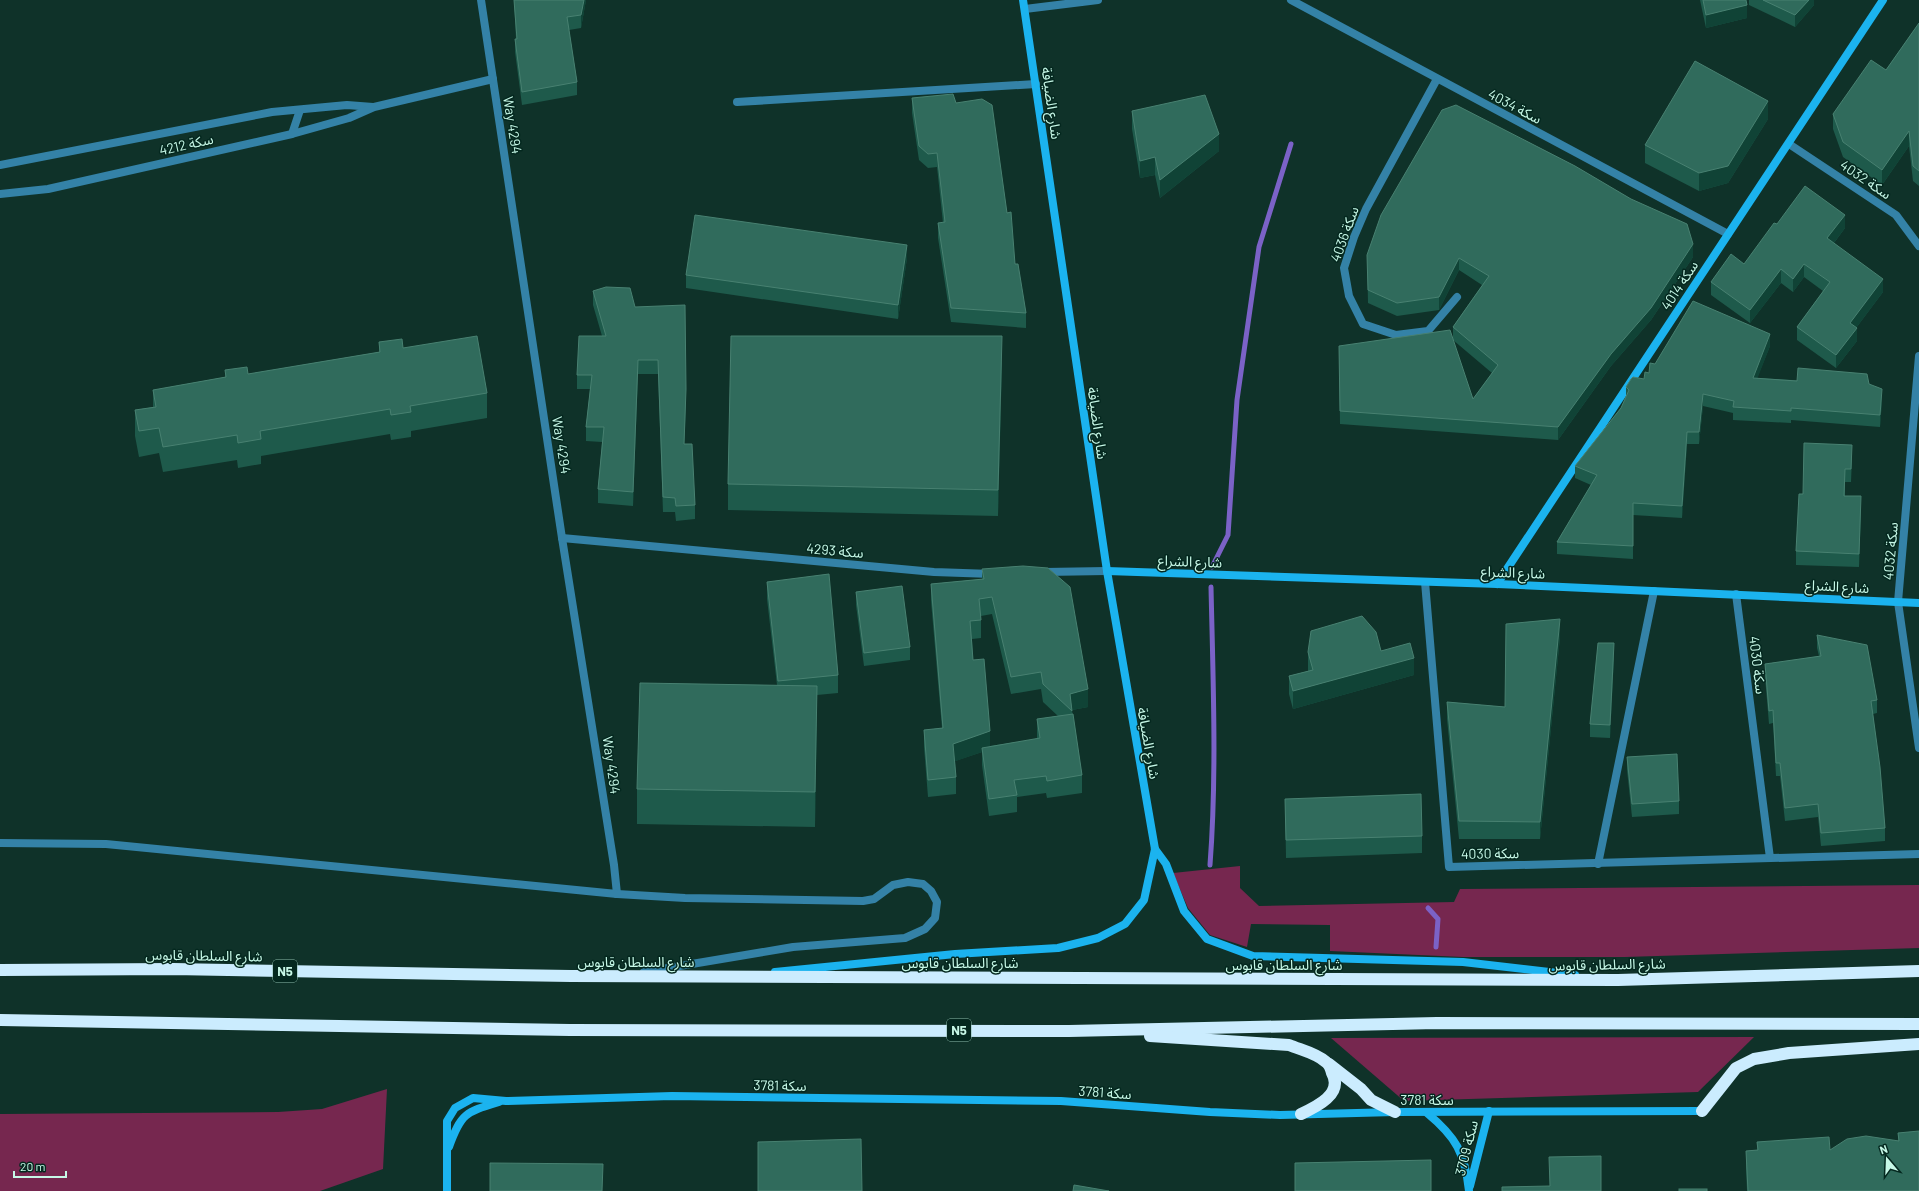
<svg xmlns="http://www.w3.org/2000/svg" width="1919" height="1191" viewBox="0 0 1919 1191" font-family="Barlow,'Noto Sans Arabic',sans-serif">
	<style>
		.green { fill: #76274f }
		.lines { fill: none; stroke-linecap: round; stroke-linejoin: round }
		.stream { stroke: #7b62c7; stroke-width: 5 }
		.street { stroke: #3482a7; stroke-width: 8 }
		.secondary { stroke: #1bb3ef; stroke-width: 8 }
		.highway { stroke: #cbecfe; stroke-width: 12 }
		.wall { fill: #1e5a4b; fill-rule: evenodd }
		.shaded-wall { fill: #104336 }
		.building { fill: #306b5c; stroke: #488171 }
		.labels { text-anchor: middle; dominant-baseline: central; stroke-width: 3; stroke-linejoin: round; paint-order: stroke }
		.shield { fill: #04281f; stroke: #8cbaab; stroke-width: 1 }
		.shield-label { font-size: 13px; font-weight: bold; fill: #c7f8e7 }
		.street-label { font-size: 14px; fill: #c7f8e7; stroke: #04281f }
	</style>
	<rect width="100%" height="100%" fill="#0f3229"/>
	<!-- green -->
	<g class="green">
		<path d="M1240,866V888L1259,906L1454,902L1460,889L1919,885V948L1625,957H1463L1330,951V925L1251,924L1247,947L1210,935L1188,908L1173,873Z"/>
		<path d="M1754,1037L1698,1092L1404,1101L1331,1038Z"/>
		<path d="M387,1089L383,1169L320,1191H0V1114L278,1112L322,1109Z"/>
	</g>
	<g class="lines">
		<!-- stream -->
		<g class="stream">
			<path d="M1212,567L1228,535L1237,400L1259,247L1291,144"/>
			<path d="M1210,865C1217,773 1213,680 1211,587"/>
			<path d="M1428,908L1438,919L1436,947"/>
		</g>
		<!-- street -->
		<g class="street">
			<path d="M481,0L562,538L614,865L617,894"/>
			<path d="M1291,0L1728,234"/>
			<path d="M1025,9L1098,0"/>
			<path d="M1437,79L1366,209L1354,237L1344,268L1349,296L1363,324L1396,335L1428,331L1457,297"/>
			<path d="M737,102L1036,84"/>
			<path d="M292,134L300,110"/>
			<path d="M1789,144L1896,215L1919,246"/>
			<path d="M0,165L272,112L347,105L373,107"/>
			<path d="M0,194L48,189L292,134L349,118L374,107L493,79"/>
			<path d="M1919,356L1898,602L1919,748"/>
			<path d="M562,538L934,572L992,574"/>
			<path d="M1044,572L1107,571"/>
			<path d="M1425,582L1449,867L1919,854"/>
			<path d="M1736,594L1770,858"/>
			<path d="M0,843L106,844L617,894L685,898L863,901L874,899L893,885L908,882L923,884L931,891L937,902L935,918L925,929L905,938L793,947L644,972"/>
			<path d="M1598,864L1654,591"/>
		</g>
		<!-- secondary -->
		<g class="secondary">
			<path d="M1107,571L1497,584L1919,603"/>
			<path d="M1497,584L1883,0"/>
			<path d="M1155,849L1166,864L1184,911L1207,939L1253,956L1463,962L1575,975"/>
			<path d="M775,972L955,954L1058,948L1098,938L1125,924L1144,900L1155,849L1107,571L1023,0"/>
			<path d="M1427,1113C1456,1137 1465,1153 1469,1191"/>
			<path d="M449,1147C461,1113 466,1112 499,1102"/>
			<path d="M1470,1186L1489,1111"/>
			<path d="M447,1191V1121L455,1108L473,1098L506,1101L672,1096L1061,1101L1210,1112L1280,1115L1395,1112L1702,1111"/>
		</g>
		<!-- highway -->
		<g class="highway">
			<path d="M0,970L173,969L571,976L1618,980L1919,971"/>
			<path d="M0,1020L570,1030L1069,1031L1437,1023L1919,1024"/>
			<path d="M1150,1036L1289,1045C1301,1050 1316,1053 1326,1062C1329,1064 1331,1069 1332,1073C1344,1094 1316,1107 1301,1114"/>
			<path d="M1329,1064L1361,1089L1371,1100L1395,1112"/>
			<path d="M1702,1111L1736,1068L1754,1059L1789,1053L1919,1044"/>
		</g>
	</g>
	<!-- wall -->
	<g class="wall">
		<path d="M514,0H586L581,28L569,30L577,82V95L522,105L515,52V39H516Z"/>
		<path d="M1700,0H1746L1747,18L1706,28Z"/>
		<path d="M1749,0H1814V5L1795,27L1749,5Z"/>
		<path d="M1919,23V186L1913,181L1909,146L1882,185L1843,157L1833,129V114L1886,70Z"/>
		<path d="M912,98L956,103L1007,213L1015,264L1026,313V328L951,322L938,238V223H943L937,167L928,168L919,160L912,113Z"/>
		<path d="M1132,111L1219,151L1160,198L1155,175L1140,178L1132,129Z"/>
		<path d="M1768,119L1728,183L1699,191L1645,163V145Z"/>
		<path d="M1777,224L1845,228L1834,243L1883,292L1856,328L1857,341L1836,368L1797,340V327L1823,291L1804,277L1793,292L1781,283L1750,323L1711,295V282L1744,264Z"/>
		<path d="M1367,255L1693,257L1651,320L1611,366L1558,440L1340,424L1339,346L1473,399L1492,373L1453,340V327L1482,285L1459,270L1439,310L1397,316L1368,303Z"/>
		<path d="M907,258L898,319L686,288V275Z"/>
		<path d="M593,291L635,307L686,404L684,444L695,505V519L676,521L675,512H663L658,374H638L633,506L598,503V489L602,442L586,441V427L590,389H577V375L602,336L593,305Z"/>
		<path d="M379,342L403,348L487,393V418L411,431V437L391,440L390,434L261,456V464L238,468L237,460L163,472L159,453L139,457L135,436V410L153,407V390L225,377V370L248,374L379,352Z"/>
		<path d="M1770,346L1757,378L1869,384L1882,401L1880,427L1791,420V423L1733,420V413L1703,406L1699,444H1687L1682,518L1633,515V559L1557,554V542L1591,485L1575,478V466L1621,408L1626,397V387L1644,379L1649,373L1655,364Z"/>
		<path d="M1002,362L998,516L728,510V484Z"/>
		<path d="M1852,458L1851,482H1845V496L1861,509L1859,567L1796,565V551Z"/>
		<path d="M982,569L1088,707L1072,710L1082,775V793L1047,798L1046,793L1017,797V812L989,816L982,765V752L955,761L956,777V794L928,797L924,747V730L942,728L931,601V584L982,579ZM992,614L1011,694L1041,689L1043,702L1058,716L1037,719V739L990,746L973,660L972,639L981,638V616Z"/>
		<path d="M767,582L838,675V693L817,695L815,827L637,824V789L777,685L767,599Z"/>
		<path d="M856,592L910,647V660L864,666L856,605Z"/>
		<path d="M1817,635L1877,700V713L1873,714L1885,828V841L1821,846L1818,817L1785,821L1780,776H1776L1773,723L1769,724L1765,677V664L1819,656L1817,648Z"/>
		<path d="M1560,637L1540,839H1459L1447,719V702L1505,707Z"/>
		<path d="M1381,651L1414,675L1293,709L1289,694V676L1308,671V652Z"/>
		<path d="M1614,656L1610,738L1590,737V724Z"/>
		<path d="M1627,757L1679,801V814L1632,817L1627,770Z"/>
		<path d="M1285,799L1422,836V853L1286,858Z"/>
		<path d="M1898,1133L1919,1191H1747L1746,1168V1151L1757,1150V1142L1830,1150L1898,1141Z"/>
	</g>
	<!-- shaded-wall -->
	<g class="shaded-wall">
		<path d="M584,0H586L581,28V15Z"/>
		<path d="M1809,0H1814V5L1795,27V15Z"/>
		<path d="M1747,5V18L1706,28V15Z"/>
		<path d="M1768,101V119L1728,183L1699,191V173Z"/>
		<path d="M1909,131V146L1882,185V170Z"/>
		<path d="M1219,134V151L1160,198V180Z"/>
		<path d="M1155,157V175L1140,178V161Z"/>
		<path d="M1845,215V228L1827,252V238Z"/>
		<path d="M1693,244V257L1651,320L1611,366L1558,440V427L1611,354Z"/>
		<path d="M907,245V258L898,319V305Z"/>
		<path d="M1459,258V270L1439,310V297Z"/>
		<path d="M1804,264V277L1793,292V279Z"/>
		<path d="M1781,269V283L1750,323V310Z"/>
		<path d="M1883,279V292L1850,336V323Z"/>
		<path d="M1857,328V341L1836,368V355Z"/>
		<path d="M1770,334V346L1753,390V378Z"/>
		<path d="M1002,336V362L998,516V490Z"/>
		<path d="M638,360V374L633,506V492Z"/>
		<path d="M686,389V404L684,459V444Z"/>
		<path d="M1882,389V401L1880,427V415Z"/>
		<path d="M1703,394V406L1699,444V432Z"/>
		<path d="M1687,432V444L1682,518V506Z"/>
		<path d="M1861,496V509L1859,567V554Z"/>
		<path d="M1560,619V637L1540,839V822Z"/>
		<path d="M1614,643V656L1610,738V725Z"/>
		<path d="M1414,658V675L1293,709V691Z"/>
		<path d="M817,686V721L815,827V792Z"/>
		<path d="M1088,689V707L1072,710L1070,694Z"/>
		<path d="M990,731V749L982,748V752L953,762V744Z"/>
	</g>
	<!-- building -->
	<g class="building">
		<path d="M514,0H584L581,15L567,17L577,82L522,92L515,39H517Z"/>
		<path d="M1703,0H1746L1747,5L1706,15Z"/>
		<path d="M1763,0H1809L1795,15Z"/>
		<path d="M1919,23V171L1913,166L1909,131L1882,170L1843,142L1833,114L1871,60L1886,70Z"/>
		<path d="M1695,61L1768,101L1728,166L1699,173L1645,145Z"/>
		<path d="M953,94L956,103L982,99L992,105L1007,213L1011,212L1015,264H1018L1026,313L951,308L938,223L945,222L937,153L928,154L919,146L912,98Z"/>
		<path d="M1205,95L1219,134L1160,180L1155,157L1140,161L1132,111Z"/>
		<path d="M1456,105L1575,166L1631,199L1687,224L1693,244L1651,308L1611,354L1558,427L1340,411L1339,346L1450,330L1473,399L1498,365L1453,327L1489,276L1459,258L1439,297L1397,303L1368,290L1367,255L1381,215L1442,110Z"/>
		<path d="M1805,186L1845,215L1827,238L1883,279L1850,323L1857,328L1836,355L1797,327L1830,282L1804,264L1793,279L1781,269L1750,310L1711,282L1731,254L1744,264L1774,223L1777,224Z"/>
		<path d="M695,215L907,245L898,305L686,275Z"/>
		<path d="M606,287L630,288L635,307L685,305L686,389L684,444H692L695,505L676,506L675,498L663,497L658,360H638L633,492L598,489L604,427H586L592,375H577L579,336H606L593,291Z"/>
		<path d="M1693,301L1770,334L1753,378L1797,381L1798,368L1867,374L1869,384L1882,389L1880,415L1791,408V411L1733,407L1734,401L1703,394L1699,432H1687L1682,506L1633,503V546L1557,542L1597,475L1575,466L1621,408L1629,390L1626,387L1631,379L1633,377L1644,379L1645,372L1649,373L1650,363L1655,364Z"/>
		<path d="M477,336L487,393L410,406L411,412L391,415L390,409L260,431L261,439L238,443L237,435L163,447L159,428L139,431L135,410L156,407L153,390L226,377L225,370L247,367L248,374L380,352L379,342L402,339L403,348Z"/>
		<path d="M731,336H1002L998,490L728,484Z"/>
		<path d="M1804,443L1852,445L1851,469H1845L1844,496H1861L1859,554L1796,551L1799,494H1803Z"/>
		<path d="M1023,566L1048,568L1070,587L1088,689L1070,694L1072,711L1043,684L1041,672L1011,677L992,597L979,599L981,620L970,621L973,660L984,659L990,731L953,744L956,777L928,780L924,730L943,728L931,584L984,579L982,569Z"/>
		<path d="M829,574L838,675L778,681L767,582Z"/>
		<path d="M902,586L910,647L864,653L856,592Z"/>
		<path d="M1362,616L1376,632L1381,651L1410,643L1414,658L1293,691L1289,676L1313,670L1308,652L1311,631Z"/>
		<path d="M1560,619L1540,822L1459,821L1447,702L1505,707L1506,624Z"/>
		<path d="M1817,635L1867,645L1877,700L1871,701L1880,767L1885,828L1821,833L1818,804L1785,808L1780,763H1776L1773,710L1769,711L1765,664L1821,656Z"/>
		<path d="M1598,643H1614L1610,725L1590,724Z"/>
		<path d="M640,683L817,686L815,792L637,789Z"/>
		<path d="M1073,714L1082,775L1047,781L1046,776L1014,780L1017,795L989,799L982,748L1040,738L1037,719Z"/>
		<path d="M1677,754L1679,801L1632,804L1627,757Z"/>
		<path d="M1421,794L1422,836L1286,840L1285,799Z"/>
		<path d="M1919,1131V1191H1748L1746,1151L1758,1150L1757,1142L1829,1137L1830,1150L1847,1139L1866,1136L1899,1141L1898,1133Z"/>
		<path d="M861,1139L862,1191H758V1142Z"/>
		<path d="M1601,1156V1191H1502V1187L1550,1186L1549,1157Z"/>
		<path d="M1431,1160V1191H1295V1163Z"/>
		<path d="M490,1163L603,1164L602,1191H490Z"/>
		<path d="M1074,1185L1109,1191H1073Z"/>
		<rect x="1679" y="1189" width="28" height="2"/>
	</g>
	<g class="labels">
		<!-- shield labels -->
		<g class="shield">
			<rect x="273" y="960" width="24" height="22" rx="3"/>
			<rect x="947" y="1019" width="24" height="22" rx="3"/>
		</g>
		<g class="shield-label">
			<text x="285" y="971">N5</text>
			<text x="959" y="1030">N5</text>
		</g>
		<!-- street labels -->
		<g class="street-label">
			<text transform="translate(1052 103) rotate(82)">شارع الضيافة</text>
			<text transform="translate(1515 106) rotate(28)">سكة 4034</text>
			<text transform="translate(513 125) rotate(81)">Way 4294</text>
			<text transform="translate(186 144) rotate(-13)">سكة 4212</text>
			<text transform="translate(1866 179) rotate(34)">سكة 4032</text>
			<text transform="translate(1344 234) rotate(-70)">سكة 4036</text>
			<text transform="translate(1679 285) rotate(-57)">سكة 4014</text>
			<text transform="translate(1098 423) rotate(82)">شارع الضيافة</text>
			<text transform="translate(562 445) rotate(81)">Way 4294</text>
			<text transform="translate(835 550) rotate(5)">سكة 4293</text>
			<text transform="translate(1890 551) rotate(-85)">سكة 4032</text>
			<text transform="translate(1190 561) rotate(2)">شارع الشراع</text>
			<text transform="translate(1513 572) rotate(2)">شارع الشراع</text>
			<text transform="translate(1837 586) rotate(3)">شارع الشراع</text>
			<text transform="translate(1758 665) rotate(83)">سكة 4030</text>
			<text transform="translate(1149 743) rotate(80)">شارع الضيافة</text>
			<text transform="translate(612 765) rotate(82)">Way 4294</text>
			<text transform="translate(1490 853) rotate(-1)">سكة 4030</text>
			<text transform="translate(204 955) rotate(1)">شارع السلطان قابوس</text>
			<text x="636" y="961">شارع السلطان قابوس</text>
			<text x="960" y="962">شارع السلطان قابوس</text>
			<text x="1284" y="964">شارع السلطان قابوس</text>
			<text transform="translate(1607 964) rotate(-1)">شارع السلطان قابوس</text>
			<text transform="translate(780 1085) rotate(1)">سكة 3781</text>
			<text transform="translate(1105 1092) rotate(4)">سكة 3781</text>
			<text x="1427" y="1099">سكة 3781</text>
			<text transform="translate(1466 1148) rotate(-76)">سكة 3709</text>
		</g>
	</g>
	<!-- north arrow -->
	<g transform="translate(1887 1159) rotate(341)" stroke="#04281f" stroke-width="3" paint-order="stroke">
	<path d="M0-3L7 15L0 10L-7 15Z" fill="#c7f8e7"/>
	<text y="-6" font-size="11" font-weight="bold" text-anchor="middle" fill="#c7f8e7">N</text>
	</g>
	<!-- scale -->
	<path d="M14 1171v6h52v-6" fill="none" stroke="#c7f8e7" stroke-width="2"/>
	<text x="20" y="1171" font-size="12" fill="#c7f8e7" stroke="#04281f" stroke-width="3" paint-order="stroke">20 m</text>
</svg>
